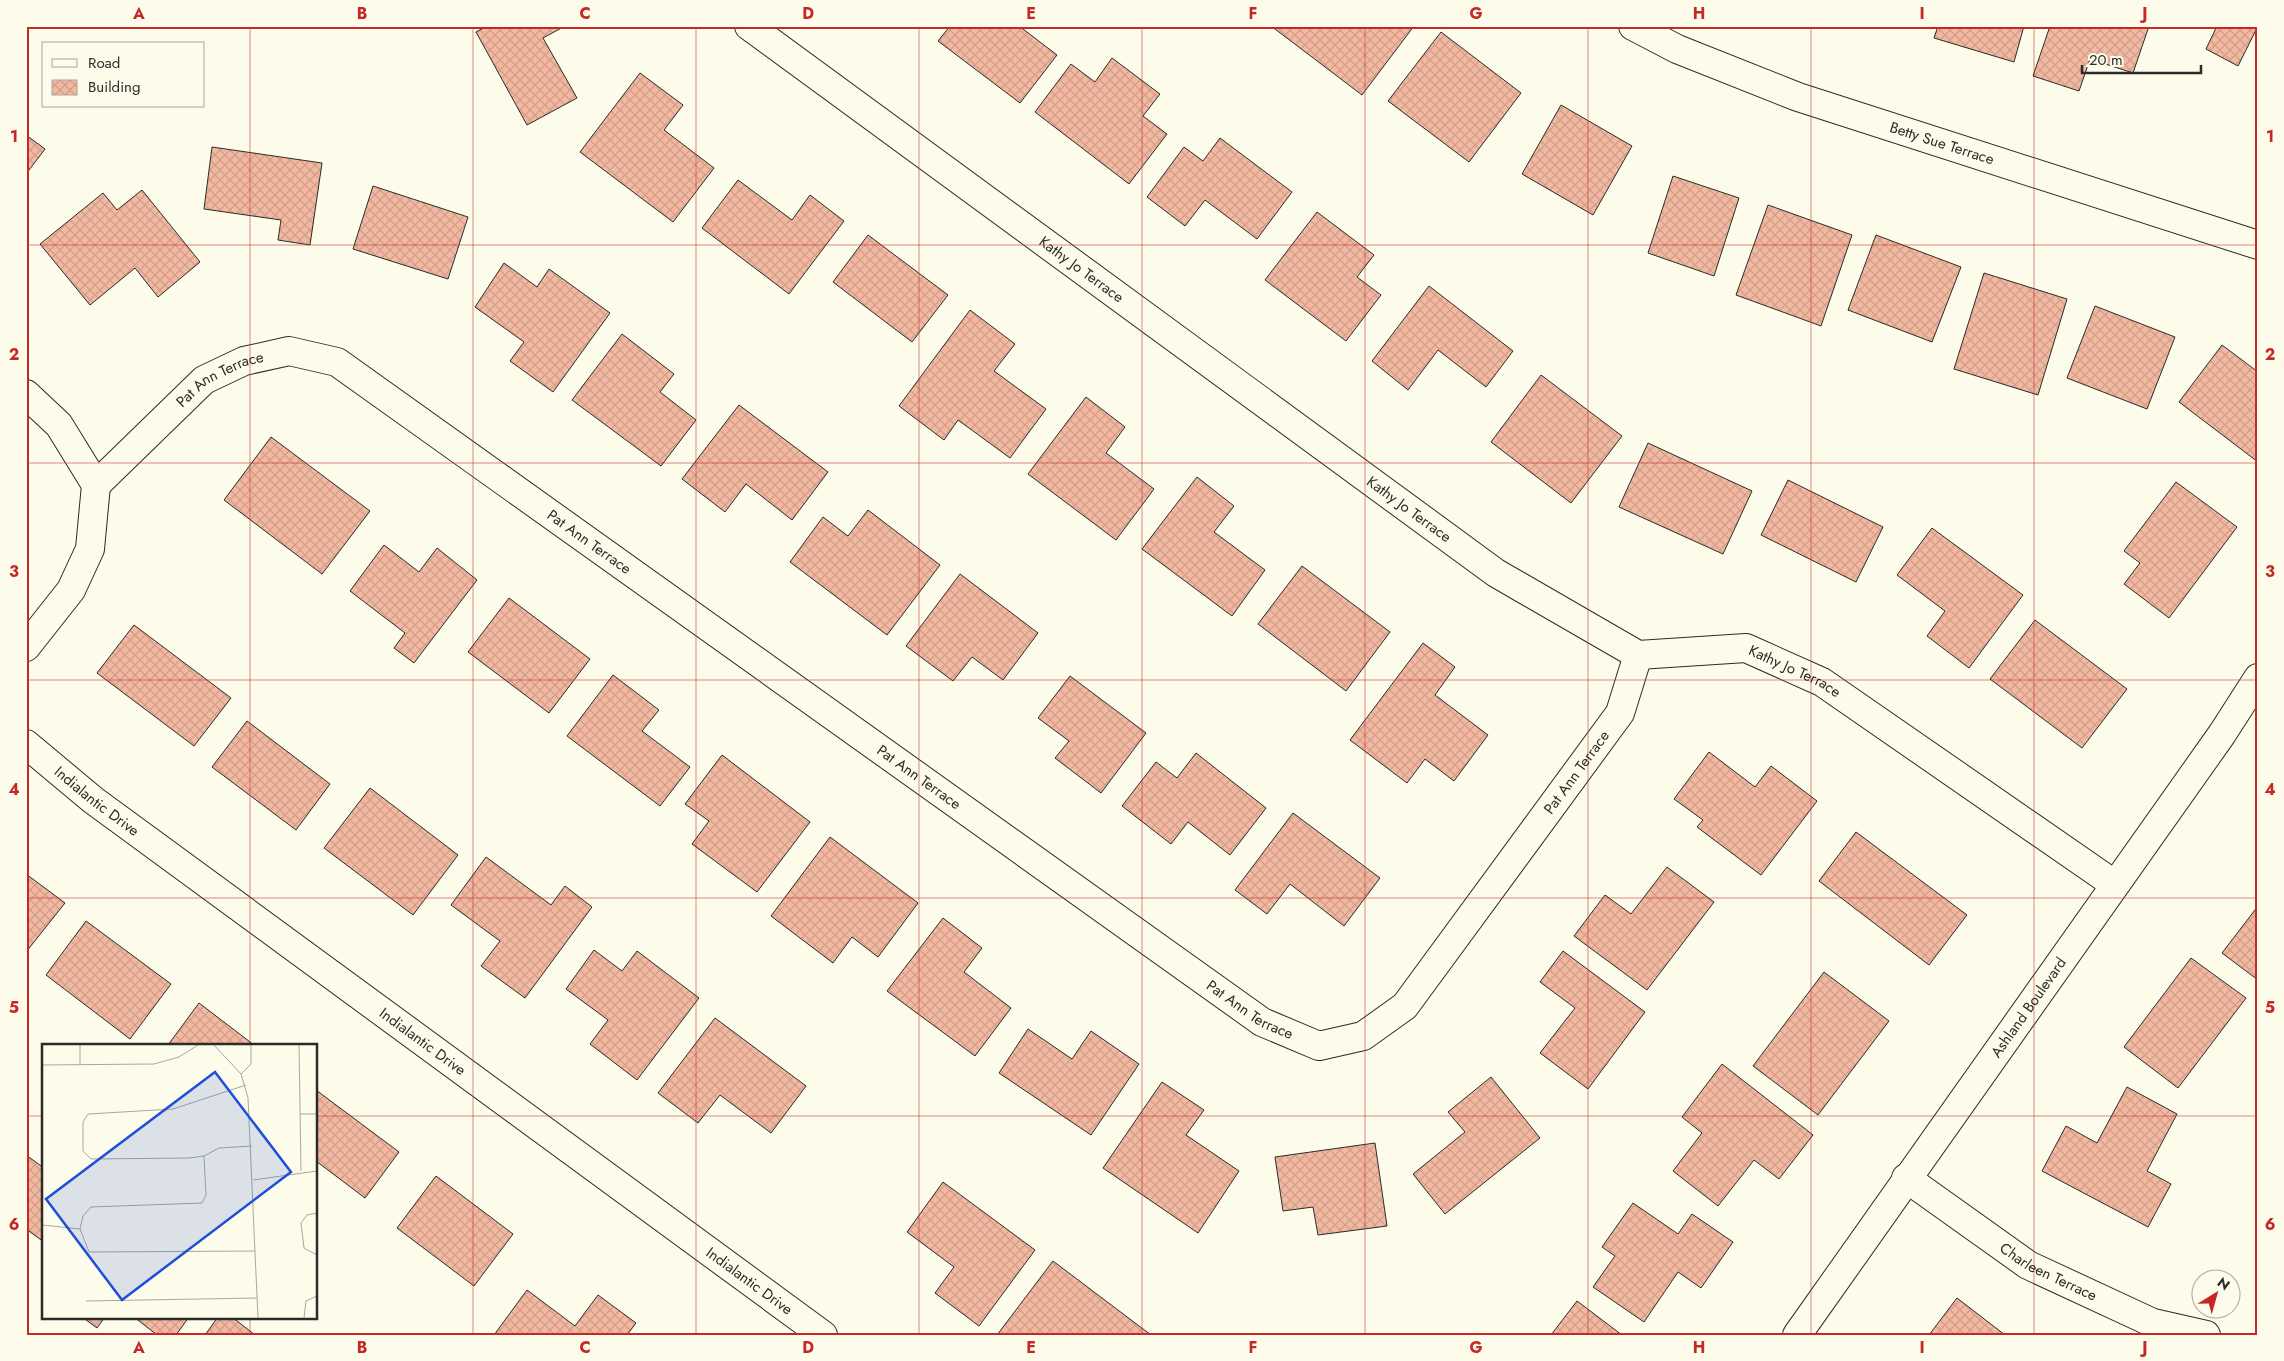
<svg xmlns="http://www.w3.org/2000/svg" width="2284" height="1361" viewBox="0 0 2284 1361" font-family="Jost,sans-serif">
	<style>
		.building { fill: url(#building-cross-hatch); stroke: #2b2b2b }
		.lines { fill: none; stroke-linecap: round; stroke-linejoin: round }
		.minor-casing { stroke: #2b2b2b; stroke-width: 30 }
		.minor { stroke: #fdfbea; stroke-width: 28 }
		.grid { fill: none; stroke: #c62828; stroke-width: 1; stroke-opacity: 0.55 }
		.labels { text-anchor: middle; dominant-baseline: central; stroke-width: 4; stroke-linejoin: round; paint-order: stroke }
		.street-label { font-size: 15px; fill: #2b2b2b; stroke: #fdfbea }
		.inset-road { fill: none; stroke: #a9a89e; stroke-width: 1 }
		.view { fill: #1d4ed8; fill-opacity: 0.15; stroke: #1d4ed8; stroke-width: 2.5 }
		.inset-edge { fill: none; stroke: #2b2b2b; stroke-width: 2.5 }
		.neatline { fill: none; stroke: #c62828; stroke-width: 2 }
		.grid-label { font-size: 16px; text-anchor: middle; font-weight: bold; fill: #c62828 }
	</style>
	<defs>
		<pattern id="building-cross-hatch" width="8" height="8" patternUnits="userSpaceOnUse" patternTransform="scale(1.25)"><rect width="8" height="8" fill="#f2b8a0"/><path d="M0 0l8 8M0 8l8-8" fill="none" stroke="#d09e8a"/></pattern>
	</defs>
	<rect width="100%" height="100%" fill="#fdfbea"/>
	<!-- building -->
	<g class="building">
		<path d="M487,26H565L543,38L577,98L527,125L476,32Z"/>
		<path d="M950,26H1019L1057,55L1020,103L938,41Z"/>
		<path d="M1271,26H1414L1362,95Z"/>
		<path d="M1938,26H2024L2014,62L1934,38Z"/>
		<path d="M2050,26H2149L2133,73L2090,59L2079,91L2033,76Z"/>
		<path d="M2217,26H2258L2238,66L2206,49Z"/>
		<path d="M1441,32L1521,93L1469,162L1388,101Z"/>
		<path d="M1112,58L1160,94L1143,116L1167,134L1129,184L1035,112L1071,64L1095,82Z"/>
		<path d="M640,73L683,105L664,130L714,168L673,222L580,152Z"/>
		<path d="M1561,105L1632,146L1593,215L1522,174Z"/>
		<path d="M26,135L45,149L26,174Z"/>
		<path d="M1220,138L1292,192L1257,239L1205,200L1185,226L1147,197L1184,147L1203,161Z"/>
		<path d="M212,147L322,163L310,245L278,240L281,220L204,209Z"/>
		<path d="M1673,176L1739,198L1714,276L1648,253Z"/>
		<path d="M738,180L792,220L810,195L844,221L789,294L702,228Z"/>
		<path d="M373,186L468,217L448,279L353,249Z"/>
		<path d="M142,190L200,262L158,297L135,268L90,305L40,244L103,193L117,210Z"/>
		<path d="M1768,205L1852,235L1821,326L1736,295Z"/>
		<path d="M1317,212L1374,255L1357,277L1381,295L1346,341L1265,280Z"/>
		<path d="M868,235L948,295L912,342L833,282Z"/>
		<path d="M1876,235L1961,267L1932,342L1848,310Z"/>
		<path d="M504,263L537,287L549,269L610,313L553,392L510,361L524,342L475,307Z"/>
		<path d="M1984,273L2067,299L2038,395L1954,369Z"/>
		<path d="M1429,286L1513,351L1486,387L1438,350L1408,390L1372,361Z"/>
		<path d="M2095,306L2175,337L2147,409L2067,378Z"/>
		<path d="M970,310L1015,344L994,371L1046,409L1010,458L958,420L944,440L899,406Z"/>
		<path d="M622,334L674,374L660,392L696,420L661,466L572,400Z"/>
		<path d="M2222,345L2258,372V462L2179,402Z"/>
		<path d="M1541,375L1622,436L1571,503L1491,442Z"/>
		<path d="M1086,397L1125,427L1106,453L1154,489L1116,540L1028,474Z"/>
		<path d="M739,405L828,472L792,520L746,484L725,512L682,479Z"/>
		<path d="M271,437L370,511L322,574L224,500Z"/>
		<path d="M1648,443L1752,491L1723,554L1619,507Z"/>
		<path d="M1197,477L1234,506L1214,532L1265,570L1232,616L1142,549Z"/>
		<path d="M1788,480L1883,527L1856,582L1761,535Z"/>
		<path d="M2176,482L2237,527L2169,618L2124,584L2140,563L2124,551Z"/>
		<path d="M868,510L940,565L887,635L790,562L823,517L848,536Z"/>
		<path d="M1932,528L2023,595L1969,668L1927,636L1945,611L1897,575Z"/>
		<path d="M384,545L419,572L437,548L477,580L414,663L394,648L405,633L350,591Z"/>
		<path d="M1302,566L1390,632L1346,691L1258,624Z"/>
		<path d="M960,574L1038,633L1003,680L972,657L953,681L906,646Z"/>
		<path d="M509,598L590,659L549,713L468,652Z"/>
		<path d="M2035,620L2127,689L2082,748L1990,679Z"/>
		<path d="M134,625L231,698L194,746L97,673Z"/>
		<path d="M1423,643L1455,667L1435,695L1488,735L1454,781L1425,759L1407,783L1350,740Z"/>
		<path d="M613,675L659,710L642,731L690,767L660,806L567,736Z"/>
		<path d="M1070,676L1146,733L1101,793L1055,758L1069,741L1038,718Z"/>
		<path d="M247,721L330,784L296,830L212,767Z"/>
		<path d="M1709,752L1755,787L1771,766L1817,801L1761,875L1697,827L1703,820L1674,799Z"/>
		<path d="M1196,753L1266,808L1230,855L1188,822L1171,844L1122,806L1156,762L1177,778Z"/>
		<path d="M722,755L810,822L757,892L692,844L709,821L685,804Z"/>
		<path d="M370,788L458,855L413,915L324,848Z"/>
		<path d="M1293,813L1380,878L1344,926L1290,884L1267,914L1235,890Z"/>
		<path d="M1856,832L1967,915L1929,965L1819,881Z"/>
		<path d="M830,837L918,903L878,957L852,937L833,963L771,916Z"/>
		<path d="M486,857L551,905L565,886L592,907L525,998L481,966L500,941L451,905Z"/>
		<path d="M1667,867L1714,902L1647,990L1574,936L1605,895L1631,914Z"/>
		<path d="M26,874L65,903L26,952Z"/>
		<path d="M2258,906V980L2222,953Z"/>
		<path d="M943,918L982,948L964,972L1011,1008L975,1056L887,991Z"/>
		<path d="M86,921L171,984L130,1039L46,975Z"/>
		<path d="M594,950L622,971L637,951L699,998L637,1080L590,1044L608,1020L566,989Z"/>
		<path d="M1563,951L1645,1012L1588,1089L1540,1053L1575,1008L1540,982Z"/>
		<path d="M2191,958L2246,998L2178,1088L2124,1047Z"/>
		<path d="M1824,972L1889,1021L1818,1115L1753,1066Z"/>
		<path d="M199,1003L254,1045H168Z"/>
		<path d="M715,1018L806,1086L771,1133L720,1095L698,1123L658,1093Z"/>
		<path d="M1028,1029L1072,1059L1091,1031L1139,1064L1091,1135L999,1073Z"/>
		<path d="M1722,1064L1813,1135L1779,1179L1754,1160L1718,1206L1673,1171L1702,1133L1682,1117Z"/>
		<path d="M1491,1077L1540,1138L1445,1214L1413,1174L1465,1132L1448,1112Z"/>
		<path d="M1162,1082L1204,1110L1186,1135L1239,1171L1198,1233L1103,1168Z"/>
		<path d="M2127,1087L2177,1114L2147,1171L2171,1184L2148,1227L2042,1171L2066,1126L2097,1143Z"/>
		<path d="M316,1090L399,1152L365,1198L316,1161Z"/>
		<path d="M1375,1143L1387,1226L1318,1235L1313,1207L1283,1211L1275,1157Z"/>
		<path d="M26,1155L44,1168V1242L26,1229Z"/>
		<path d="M436,1176L513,1234L474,1286L397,1228Z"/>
		<path d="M943,1182L1035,1250L979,1326L935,1293L954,1267L907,1232Z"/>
		<path d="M1633,1203L1678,1234L1692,1214L1733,1242L1701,1288L1678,1272L1644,1322L1593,1287L1615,1256L1602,1247Z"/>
		<path d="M1053,1261L1151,1335H997Z"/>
		<path d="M527,1290L575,1326L598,1295L636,1323L627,1335H494Z"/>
		<path d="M1957,1298L2005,1335H1929Z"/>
		<path d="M1577,1301L1622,1335H1551Z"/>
		<path d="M82,1317H105L97,1328Z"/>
		<path d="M134,1317H189L176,1335H157Z"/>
		<path d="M218,1317H232L255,1335H205Z"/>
	</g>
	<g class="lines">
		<defs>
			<g id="minor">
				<path id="s1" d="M749,26L1496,573L1638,655L1746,648L1822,682L2114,884"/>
				<path id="s2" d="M1633,26L1677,49L1798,97L2258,245"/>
				<path d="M26,394L59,425L96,485L90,549L71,590L26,647"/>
				<path id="s3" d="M96,485L204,380L244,361L289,351L337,362L1262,1022L1319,1046L1363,1036L1405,1006L1620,713L1638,655"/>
				<path id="s4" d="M26,744L93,800L823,1335"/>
				<path id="s5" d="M1906,1178L2028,1265L2153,1323L2206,1335"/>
				<path id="s6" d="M1797,1335L2222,734L2258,678"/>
			</g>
		</defs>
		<!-- minor casing -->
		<use href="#minor" class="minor-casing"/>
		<!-- minor -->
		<use href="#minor" class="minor"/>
	</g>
	<!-- grid -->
	<path class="grid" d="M250,26V1045M473,26V1335M696,26V1335M919,26V1335M1142,26V1335M1365,26V1335M1588,26V1335M1811,26V1335M2034,26V1335M26,245H2258M26,463H2258M26,680H2258M26,898H2258M26,1116H44M316,1116H2258M250,1317V1335"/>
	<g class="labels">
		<!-- street labels -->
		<g class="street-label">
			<text stroke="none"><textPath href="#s2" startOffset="331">Betty Sue Terrace</textPath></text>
			<text stroke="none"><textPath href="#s1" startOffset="412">Kathy Jo Terrace</textPath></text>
			<text stroke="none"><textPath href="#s3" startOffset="165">Pat Ann Terrace</textPath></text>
			<text stroke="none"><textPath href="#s1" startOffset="818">Kathy Jo Terrace</textPath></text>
			<text stroke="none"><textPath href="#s3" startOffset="600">Pat Ann Terrace</textPath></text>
			<text stroke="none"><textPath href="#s1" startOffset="1252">Kathy Jo Terrace</textPath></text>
			<text stroke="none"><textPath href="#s3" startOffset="1875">Pat Ann Terrace</textPath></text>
			<text stroke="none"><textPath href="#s3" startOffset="1005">Pat Ann Terrace</textPath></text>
			<text stroke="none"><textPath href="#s4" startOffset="91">Indialantic Drive</textPath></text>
			<text stroke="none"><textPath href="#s6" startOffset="401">Ashland Boulevard</textPath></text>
			<text stroke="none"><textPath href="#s3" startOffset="1410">Pat Ann Terrace</textPath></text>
			<text stroke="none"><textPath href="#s4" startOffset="496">Indialantic Drive</textPath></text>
			<text stroke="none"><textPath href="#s5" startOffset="171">Charleen Terrace</textPath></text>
			<text stroke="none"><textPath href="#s4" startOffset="901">Indialantic Drive</textPath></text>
		</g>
	</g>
	<!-- overview -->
	<g transform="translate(42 1044)">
		<rect width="275" height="275" fill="#fdfbea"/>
		<path class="inset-road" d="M172,1L199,30L206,54L216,274M257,1L259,127M0,21L112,20L137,13L156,1M38,21V1M199,30L209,20V1M204,41L131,65L46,70L41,78V107L49,115L147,114L162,112L177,104L210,102M258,70H275M211,136L275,127M275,169L265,171L259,179L262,204L275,211M0,181L38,185L47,208L213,207M38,185L41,172L49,163L160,159L164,151L162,112M44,257L215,254M262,274L264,257L275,252"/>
		<path class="view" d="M173,28L249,128L80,256L4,155Z"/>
		<rect width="275" height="275" class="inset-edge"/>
	</g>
	<!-- border -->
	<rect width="2284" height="1361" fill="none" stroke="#fdfbea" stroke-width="55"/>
	<!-- legend -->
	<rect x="42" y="42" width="162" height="65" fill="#fdfbea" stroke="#a9a89e"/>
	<rect x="52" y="59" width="25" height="8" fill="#fdfbea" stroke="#a9a89e"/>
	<text x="88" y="68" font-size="15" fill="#2b2b2b">Road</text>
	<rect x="52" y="80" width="25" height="15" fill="url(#building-cross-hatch)" stroke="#a9a89e"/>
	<text x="88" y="92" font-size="15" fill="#2b2b2b">Building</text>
	<!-- north arrow -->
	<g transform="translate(2216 1294) rotate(37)"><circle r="24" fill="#fdfbea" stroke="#a9a89e"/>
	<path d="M0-4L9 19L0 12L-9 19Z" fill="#c62828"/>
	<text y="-8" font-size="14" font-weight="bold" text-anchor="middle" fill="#2b2b2b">N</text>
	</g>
	<!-- scale -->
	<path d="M2082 65v8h119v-8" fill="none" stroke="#2b2b2b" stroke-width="2.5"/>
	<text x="2089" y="65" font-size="15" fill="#2b2b2b" stroke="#fdfbea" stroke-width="4" paint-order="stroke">20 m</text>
	<rect x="28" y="28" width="2228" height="1306" class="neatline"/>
	<g class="grid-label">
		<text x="139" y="19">A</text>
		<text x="362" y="19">B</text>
		<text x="585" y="19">C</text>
		<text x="808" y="19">D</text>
		<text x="1031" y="19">E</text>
		<text x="1253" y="19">F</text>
		<text x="1476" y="19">G</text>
		<text x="1699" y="19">H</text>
		<text x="1922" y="19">I</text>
		<text x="2145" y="19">J</text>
		<text x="14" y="142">1</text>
		<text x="2270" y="142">1</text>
		<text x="14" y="360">2</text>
		<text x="2270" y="360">2</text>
		<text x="14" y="577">3</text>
		<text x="2270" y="577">3</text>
		<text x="14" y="795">4</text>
		<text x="2270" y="795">4</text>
		<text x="14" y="1013">5</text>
		<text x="2270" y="1013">5</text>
		<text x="14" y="1230">6</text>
		<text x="2270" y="1230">6</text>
		<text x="139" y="1353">A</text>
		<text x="362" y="1353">B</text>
		<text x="585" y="1353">C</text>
		<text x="808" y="1353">D</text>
		<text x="1031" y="1353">E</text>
		<text x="1253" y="1353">F</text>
		<text x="1476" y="1353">G</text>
		<text x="1699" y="1353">H</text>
		<text x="1922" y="1353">I</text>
		<text x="2145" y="1353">J</text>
	</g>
</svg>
